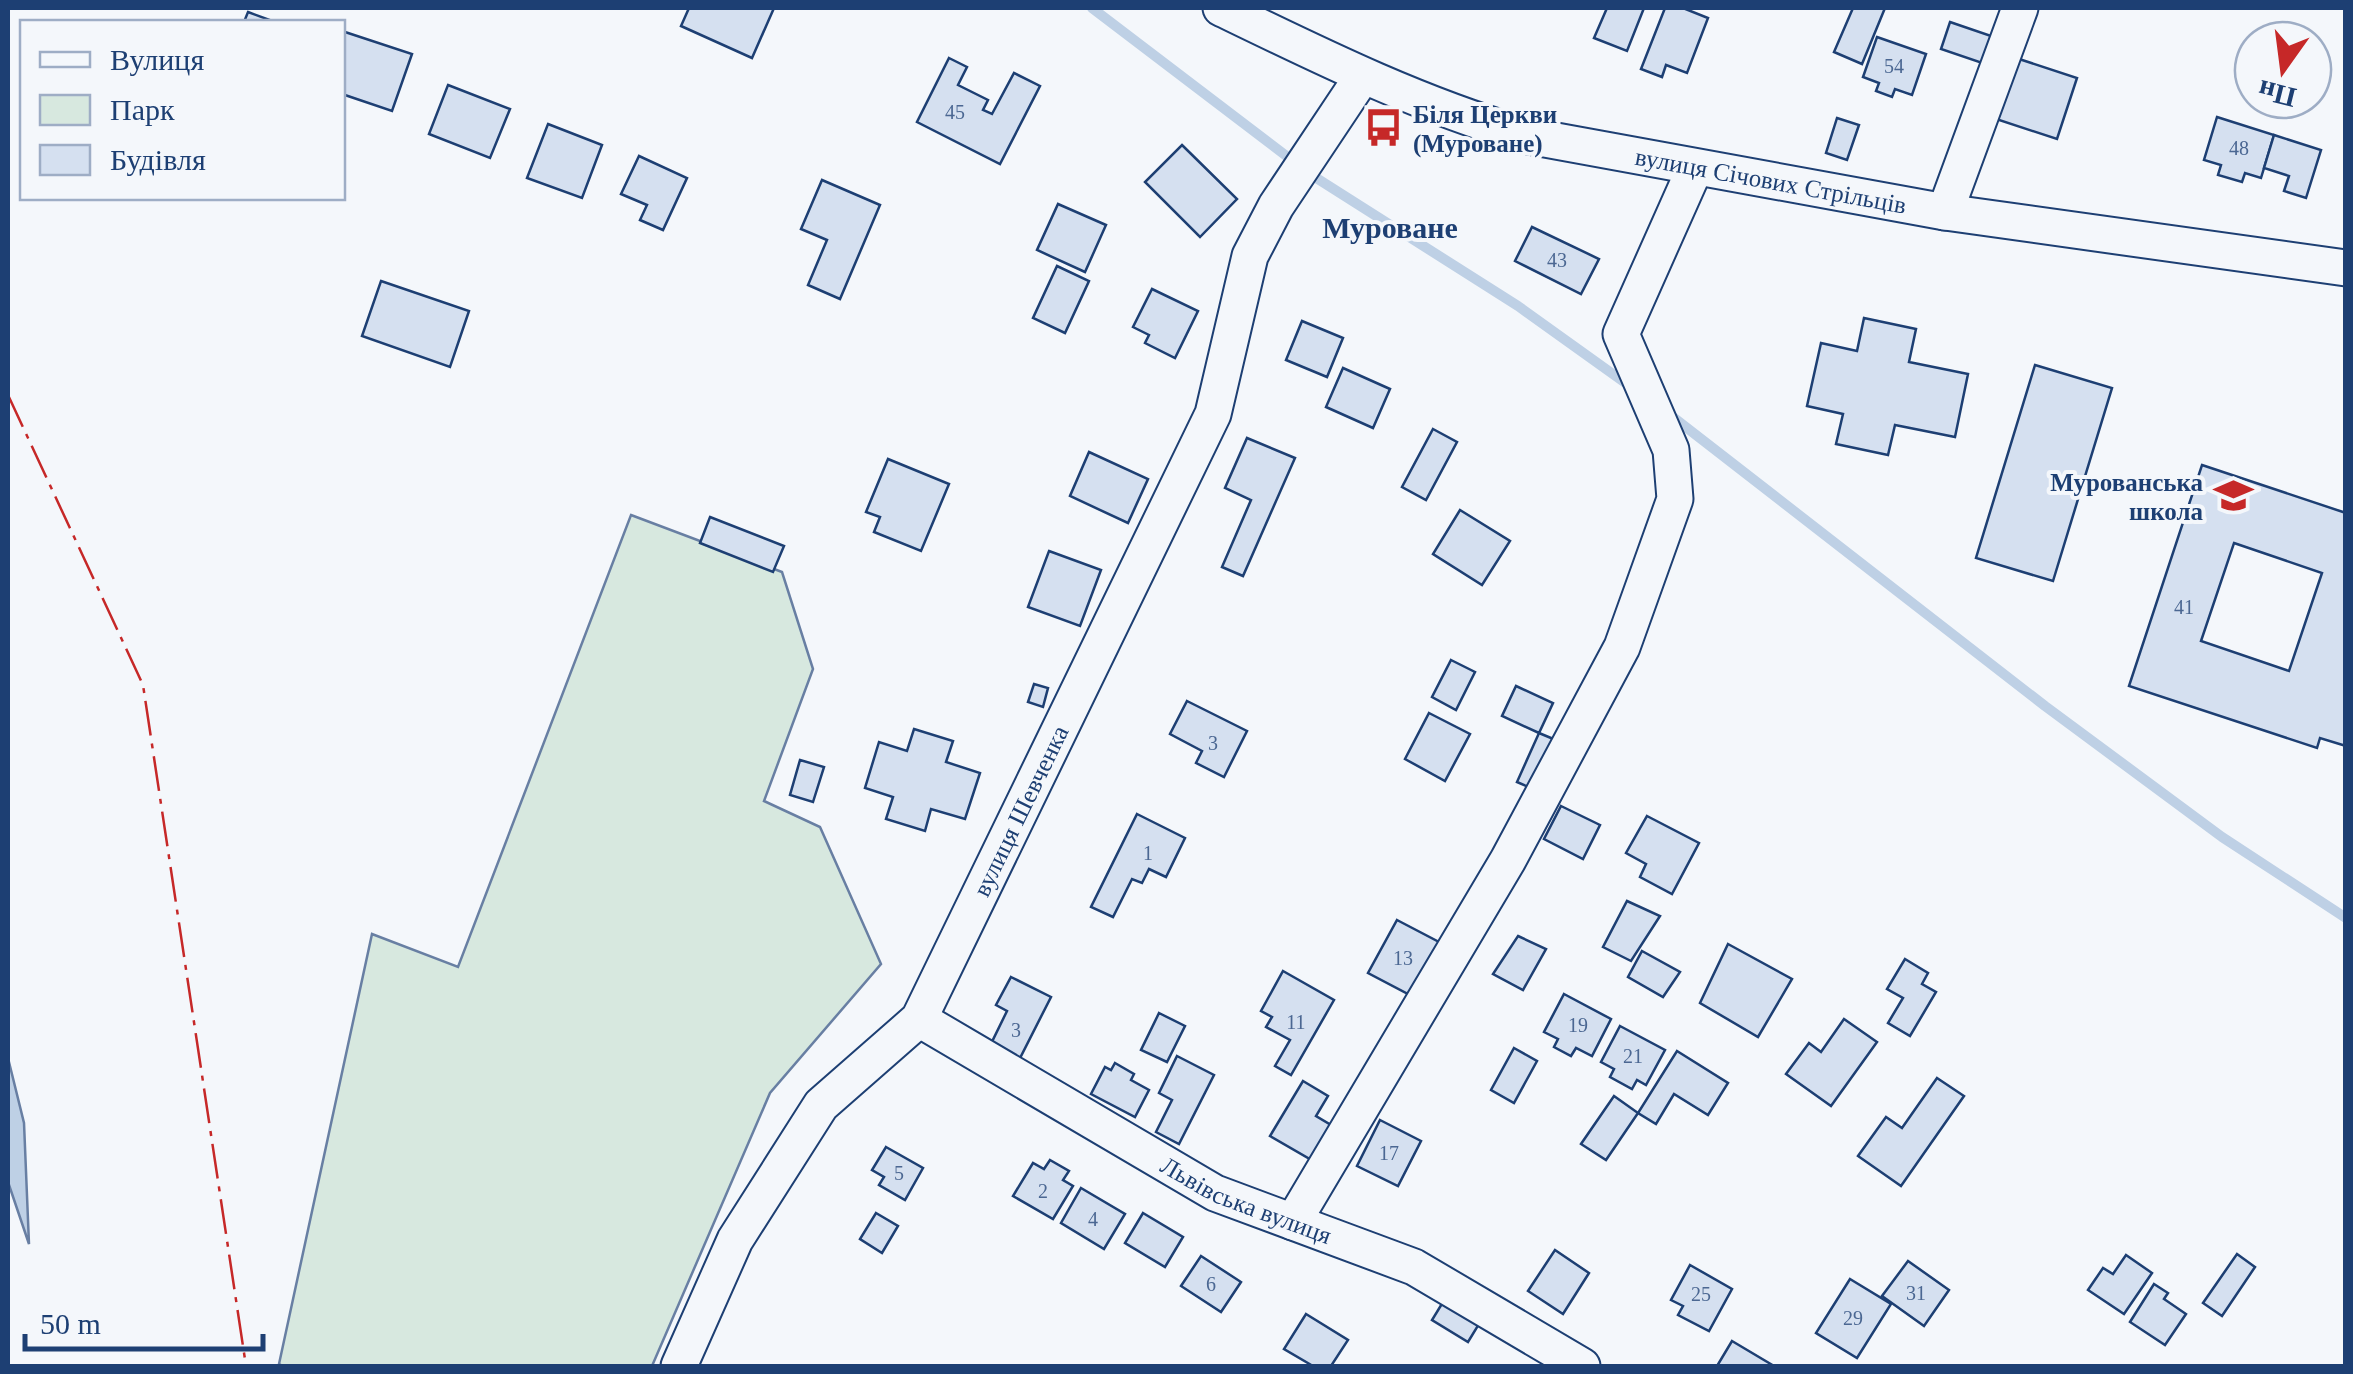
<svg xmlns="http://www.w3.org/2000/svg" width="2353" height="1374" viewBox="0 0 2353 1374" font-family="Georgia,serif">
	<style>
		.green { fill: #d7e8df; stroke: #687fa3; stroke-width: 2.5 }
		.water { fill: #bed0e5; stroke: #687fa3; stroke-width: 2.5 }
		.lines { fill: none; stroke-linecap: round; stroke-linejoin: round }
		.stream { stroke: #bed0e5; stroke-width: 10 }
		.building { fill: #d5e0f0; stroke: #1d3f73; stroke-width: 2.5; fill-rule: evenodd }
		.minor-casing { stroke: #1d3f73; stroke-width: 39 }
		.minor { stroke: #f4f7fb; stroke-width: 35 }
		.power { stroke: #c62828; stroke-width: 2.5; stroke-dasharray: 35 8 5 8; stroke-linecap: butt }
		.labels { text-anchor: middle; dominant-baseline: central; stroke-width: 8; stroke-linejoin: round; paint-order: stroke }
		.number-label { font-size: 20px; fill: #4b6792 }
		.poi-label { font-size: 25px; font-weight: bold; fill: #1d3f73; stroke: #f4f7fb; text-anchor: start }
		.street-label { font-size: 25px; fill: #1d3f73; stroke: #f4f7fb }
		.quarter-label { font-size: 30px; font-weight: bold; fill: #1d3f73; stroke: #f4f7fb }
	</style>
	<rect width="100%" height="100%" fill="#f4f7fb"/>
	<!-- green -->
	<path class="green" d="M631,515L782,572L813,669L764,801L820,827L881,964L770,1093L652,1366H283L279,1364L372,934L458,967Z"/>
	<!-- water -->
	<path class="water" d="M8,1058L24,1123L29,1244L8,1182Z"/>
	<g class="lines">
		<!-- stream -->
		<g class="stream">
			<path d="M1092,8L1310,174L1518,306L1631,387"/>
			<path d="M1669,414L2045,706L2222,837L2346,918"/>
		</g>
	</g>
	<!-- building -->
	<g class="building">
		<path d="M689,8H774L752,58L681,26Z"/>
		<path d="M1607,8H1644L1627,51L1594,38Z"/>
		<path d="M1665,8H1683L1708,18L1687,73L1666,65L1662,77L1641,69Z"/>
		<path d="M1853,8H1885L1862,64L1834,52Z"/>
		<path d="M248,12L275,22H244Z"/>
		<path d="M1950,22L1997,38L1988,65L1941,49Z"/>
		<path d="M342,31L412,54L392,111L342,94Z"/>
		<path d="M1877,37L1926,54L1912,95L1895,89L1892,97L1876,91L1879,83L1863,77Z"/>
		<path d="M949,58L967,67L958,85L988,100L983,110L992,114L1014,73L1040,86L1000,164L917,122Z"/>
		<path d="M2016,58L2077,78L2057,139L1996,119Z"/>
		<path d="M448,85L510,109L490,158L429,134Z"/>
		<path d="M2217,117L2274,135L2261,178L2245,173L2242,182L2218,175L2221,165L2204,160Z"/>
		<path d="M1837,118L1859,125L1847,160L1826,153Z"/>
		<path d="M548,124L602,145L582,198L527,178Z"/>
		<path d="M2274,135L2321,150L2306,198L2284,191L2289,176L2264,168Z"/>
		<path d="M1182,145L1237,199L1200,237L1145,182Z"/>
		<path d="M639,156L687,178L663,230L640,220L647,205L621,194Z"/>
		<path d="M822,180L880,205L840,299L808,285L827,240L801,229Z"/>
		<path d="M1058,204L1106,225L1085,272L1037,250Z"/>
		<path d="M1532,227L1599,259L1581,294L1515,261Z"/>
		<path d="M1057,266L1089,281L1065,333L1033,318Z"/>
		<path d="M381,281L469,311L450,367L362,336Z"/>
		<path d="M1152,289L1198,311L1175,358L1145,343L1149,335L1133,327Z"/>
		<path d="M1864,318L1916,329L1909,362L1968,374L1955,437L1895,425L1888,455L1836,444L1843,414L1807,406L1821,343L1857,351Z"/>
		<path d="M1302,321L1343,338L1327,377L1286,360Z"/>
		<path d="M2035,365L2112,388L2053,581L1976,558Z"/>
		<path d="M1343,368L1390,389L1373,428L1326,407Z"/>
		<path d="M1433,429L1457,442L1426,500L1402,487Z"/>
		<path d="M1247,438L1295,458L1243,576L1222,567L1251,500L1225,488Z"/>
		<path d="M1089,452L1148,479L1128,523L1070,496Z"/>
		<path d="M888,459L949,484L921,551L874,532L880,517L866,512Z"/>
		<path d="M2202,465L2346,513V746L2320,738L2317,748L2129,686ZM2234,543L2322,573L2289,671L2201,641Z"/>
		<path d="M1460,510L1510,541L1482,585L1433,554Z"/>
		<path d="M710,517L784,546L773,572L700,543Z"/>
		<path d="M1049,551L1101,570L1080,626L1028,607Z"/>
		<path d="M1451,660L1475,672L1456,710L1432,697Z"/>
		<path d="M1034,684L1048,688L1043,707L1028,702Z"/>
		<path d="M1516,686L1553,703L1539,733L1502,716Z"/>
		<path d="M1187,701L1247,731L1224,777L1196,763L1202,751L1170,734Z"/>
		<path d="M1429,713L1470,734L1445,781L1405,759Z"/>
		<path d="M914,729L953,741L946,762L980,773L965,819L931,809L925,831L886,819L893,797L865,788L879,742L907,751Z"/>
		<path d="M1539,733L1563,743L1540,792L1517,782Z"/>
		<path d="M800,760L824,767L813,802L790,795Z"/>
		<path d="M1561,806L1600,825L1583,859L1544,839Z"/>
		<path d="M1137,814L1185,838L1166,877L1149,869L1142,883L1132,879L1113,917L1091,907Z"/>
		<path d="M1647,816L1699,843L1672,894L1640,877L1646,864L1626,853Z"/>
		<path d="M1627,901L1660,916L1631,961L1603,947Z"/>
		<path d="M1397,920L1439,942L1410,995L1368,973Z"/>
		<path d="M1518,936L1546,949L1523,990L1493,974Z"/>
		<path d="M1728,944L1792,979L1758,1037L1700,1003Z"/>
		<path d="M1642,951L1680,972L1663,997L1628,977Z"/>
		<path d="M1905,959L1928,973L1922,984L1936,992L1910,1036L1888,1023L1903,998L1887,989Z"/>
		<path d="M1283,971L1334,1000L1291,1075L1275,1066L1290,1040L1266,1027L1272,1017L1261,1011Z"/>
		<path d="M1011,977L1051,997L1017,1064L988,1050L1007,1011L996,1005Z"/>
		<path d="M1564,994L1611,1019L1592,1056L1576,1048L1571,1056L1554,1047L1558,1039L1544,1032Z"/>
		<path d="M1159,1013L1185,1026L1167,1062L1141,1050Z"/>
		<path d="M1844,1019L1877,1042L1831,1106L1786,1074L1809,1043L1821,1052Z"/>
		<path d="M1620,1026L1665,1050L1646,1085L1637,1080L1632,1089L1610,1077L1614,1069L1601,1062Z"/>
		<path d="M1514,1048L1537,1061L1514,1103L1491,1090Z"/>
		<path d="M1677,1051L1728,1083L1708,1115L1674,1094L1656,1124L1638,1113Z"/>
		<path d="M1177,1056L1214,1075L1179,1144L1156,1132L1172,1100L1159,1093Z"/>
		<path d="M1115,1063L1134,1074L1131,1080L1149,1090L1135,1117L1091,1094L1105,1067L1111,1070Z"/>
		<path d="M1937,1078L1964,1096L1901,1186L1858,1156L1886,1117L1902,1128Z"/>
		<path d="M1303,1081L1328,1096L1316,1116L1336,1128L1315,1162L1270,1136Z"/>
		<path d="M1614,1096L1638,1113L1606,1160L1581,1144Z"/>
		<path d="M1380,1120L1421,1141L1398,1186L1357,1166Z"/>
		<path d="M886,1147L923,1168L905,1200L879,1185L884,1177L872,1170Z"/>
		<path d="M1050,1160L1069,1171L1063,1180L1073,1186L1053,1219L1013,1196L1033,1163L1044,1169Z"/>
		<path d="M1081,1188L1125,1214L1104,1249L1061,1223Z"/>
		<path d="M876,1213L898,1226L882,1253L860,1239Z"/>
		<path d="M1143,1213L1183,1237L1165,1267L1125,1243Z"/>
		<path d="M1555,1250L1589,1273L1563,1314L1528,1291Z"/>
		<path d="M2237,1254L2255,1267L2222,1316L2203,1303Z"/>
		<path d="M2126,1255L2152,1273L2124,1314L2088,1290L2103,1268L2113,1274Z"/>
		<path d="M1201,1256L1241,1282L1221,1312L1181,1286Z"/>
		<path d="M1908,1261L1949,1290L1924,1326L1882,1296Z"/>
		<path d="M1690,1265L1732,1289L1709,1331L1678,1315L1683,1306L1671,1300Z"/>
		<path d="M1850,1279L1891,1304L1857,1358L1816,1333Z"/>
		<path d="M2154,1284L2168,1293L2164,1299L2186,1314L2165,1345L2130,1322Z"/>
		<path d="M1443,1302L1479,1324L1468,1342L1432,1320Z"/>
		<path d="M1306,1314L1348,1340L1331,1366H1313L1284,1349Z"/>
		<path d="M1732,1341L1774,1366H1717Z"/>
	</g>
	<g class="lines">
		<defs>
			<g id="minor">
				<path id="s1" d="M1221,8C1320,56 1417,104 1523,135L1945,212L2346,268"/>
				<path d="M1945,212L2020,8"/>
				<path id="s2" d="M919,1019L1215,1193L1414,1267L1582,1366"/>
				<path d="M1293,1222L1508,860L1622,647L1675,499L1671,450L1621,334L1695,168"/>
				<path id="s3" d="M679,1366L735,1240L821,1105L919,1019L1213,414L1250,256L1276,206L1362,77"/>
			</g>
		</defs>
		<!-- minor casing -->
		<use href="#minor" class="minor-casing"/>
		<!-- minor -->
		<use href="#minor" class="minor"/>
		<!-- power -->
		<path class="power" d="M8,395L143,685L246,1366"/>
	</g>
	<!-- icons -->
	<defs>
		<symbol id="bus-bare" viewBox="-9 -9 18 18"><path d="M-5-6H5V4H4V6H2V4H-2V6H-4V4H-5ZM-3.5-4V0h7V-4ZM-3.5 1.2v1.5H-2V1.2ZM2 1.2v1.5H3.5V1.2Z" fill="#c62828" stroke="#f4f7fb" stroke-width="2.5" paint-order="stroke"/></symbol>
		<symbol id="school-bare" viewBox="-9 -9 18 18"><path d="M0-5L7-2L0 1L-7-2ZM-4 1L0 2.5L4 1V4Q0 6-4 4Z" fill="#c62828" stroke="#f4f7fb" stroke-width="2.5" paint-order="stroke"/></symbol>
	</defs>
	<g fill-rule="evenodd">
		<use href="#bus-bare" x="1356" y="100" width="55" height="55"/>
		<use href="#school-bare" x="2206" y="468" width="55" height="55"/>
	</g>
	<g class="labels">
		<!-- number labels -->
		<g class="number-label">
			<text x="1894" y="66">54</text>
			<text x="955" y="112">45</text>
			<text x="2239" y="148">48</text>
			<text x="1557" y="260">43</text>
			<text x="2184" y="607">41</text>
			<text x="1213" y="743">3</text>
			<text x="1148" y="853">1</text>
			<text x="1403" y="958">13</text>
			<text x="1296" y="1022">11</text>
			<text x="1578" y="1025">19</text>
			<text x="1016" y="1030">3</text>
			<text x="1633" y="1056">21</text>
			<text x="1389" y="1153">17</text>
			<text x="899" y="1173">5</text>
			<text x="1043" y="1191">2</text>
			<text x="1093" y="1219">4</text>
			<text x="1211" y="1284">6</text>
			<text x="1916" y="1293">31</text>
			<text x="1701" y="1294">25</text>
			<text x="1853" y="1318">29</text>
		</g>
		<!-- poi labels -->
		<g class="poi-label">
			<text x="1413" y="114">Біля Церкви<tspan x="1413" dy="29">(Муроване)</tspan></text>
			<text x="2203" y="482" text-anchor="end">Мурованська<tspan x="2203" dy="29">школа</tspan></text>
		</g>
		<!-- street labels -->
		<g class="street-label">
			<text stroke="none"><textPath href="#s1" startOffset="580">вулиця Січових Стрільців</textPath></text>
			<text stroke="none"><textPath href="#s3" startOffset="660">вулиця Шевченка</textPath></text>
			<text stroke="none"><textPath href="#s2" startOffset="375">Львівська вулиця</textPath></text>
		</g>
		<!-- quarter labels -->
		<g class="quarter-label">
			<text x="1390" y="227">Муроване</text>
		</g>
	</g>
	<!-- border -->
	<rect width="2353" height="1374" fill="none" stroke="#1d3f73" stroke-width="20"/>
	<!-- legend -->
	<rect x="20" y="20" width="325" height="180" fill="#f4f7fb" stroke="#9eadc5" stroke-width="2.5"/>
	<rect x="40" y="52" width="50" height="15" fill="#f4f7fb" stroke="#9eadc5" stroke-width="2.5"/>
	<text x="110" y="70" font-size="30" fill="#1d3f73">Вулиця</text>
	<rect x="40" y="95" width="50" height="30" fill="#d7e8df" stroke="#9eadc5" stroke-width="2.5"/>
	<text x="110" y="120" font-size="30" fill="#1d3f73">Парк</text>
	<rect x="40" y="145" width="50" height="30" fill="#d5e0f0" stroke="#9eadc5" stroke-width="2.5"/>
	<text x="110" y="170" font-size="30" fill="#1d3f73">Будівля</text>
	<!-- north arrow -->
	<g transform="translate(2283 70) rotate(194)"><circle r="48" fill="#f4f7fb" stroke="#9eadc5" stroke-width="2.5"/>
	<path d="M0-8L18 38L0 25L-18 38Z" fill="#c62828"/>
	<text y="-15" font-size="28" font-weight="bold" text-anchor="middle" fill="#1d3f73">Пн</text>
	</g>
	<!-- scale -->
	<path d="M25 1334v15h238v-15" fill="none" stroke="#1d3f73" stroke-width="5"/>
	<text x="40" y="1334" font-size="30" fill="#1d3f73" stroke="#f4f7fb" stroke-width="8" paint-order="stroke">50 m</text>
</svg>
